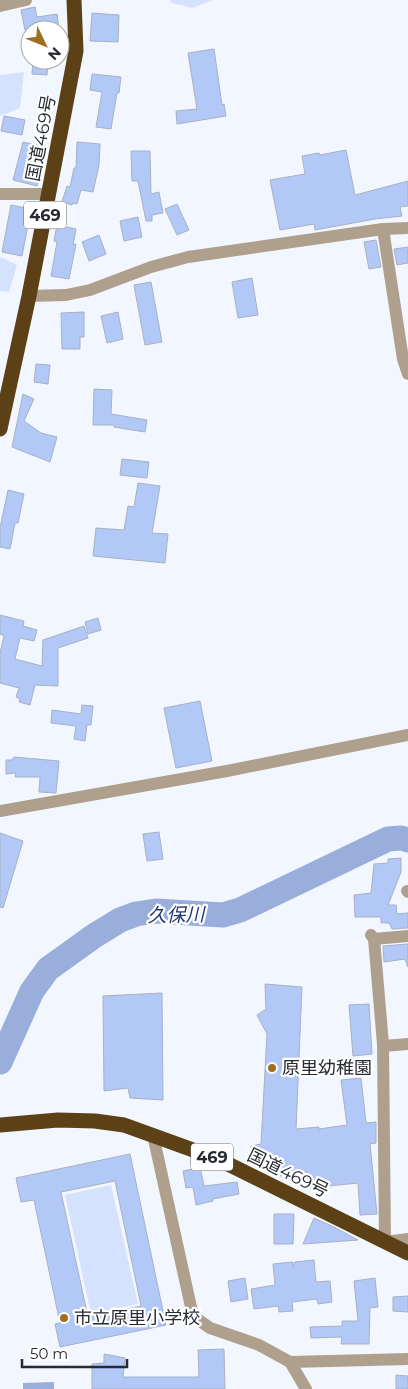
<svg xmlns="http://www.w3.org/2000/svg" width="408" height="1389" viewBox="0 0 408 1389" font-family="Montserrat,'Noto Sans JP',sans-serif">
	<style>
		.green { fill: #d5e2fd }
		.water { fill: #99aedb }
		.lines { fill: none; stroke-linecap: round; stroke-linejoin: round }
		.river { stroke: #99aedb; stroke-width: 25 }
		.building { fill: #b2c8f6; stroke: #a7b1c4; fill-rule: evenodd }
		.minor { stroke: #afa08e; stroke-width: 12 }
		.highway { stroke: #5d4116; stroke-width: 15 }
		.poi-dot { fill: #9e6e21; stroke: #fff; stroke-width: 2 }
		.labels { text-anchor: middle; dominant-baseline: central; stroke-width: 4.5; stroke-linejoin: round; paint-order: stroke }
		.shield { fill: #fff; stroke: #686a70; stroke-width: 1 }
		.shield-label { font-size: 16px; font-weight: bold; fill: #272a32 }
		.street-label { font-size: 18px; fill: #272a32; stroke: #fff }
		.poi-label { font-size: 18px; fill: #272a32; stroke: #fff; text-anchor: start }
		.water-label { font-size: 19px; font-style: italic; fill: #20376e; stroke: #fff }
	</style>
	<rect width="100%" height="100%" fill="#f2f6ff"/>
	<!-- green -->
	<g class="green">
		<path d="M170,0H213L192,8L172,3Z"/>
		<path d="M24,72L20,108L0,116V75Z"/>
		<path d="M0,257L17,265L9,292L0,291Z"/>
		<path d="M111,1185L138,1304L91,1314L65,1195Z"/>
	</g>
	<!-- water -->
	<path class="water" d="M54,1382V1389H23V1383Z"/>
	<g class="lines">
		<!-- river -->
		<path class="river" d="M0,1062L32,991L48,969L94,936L120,920L136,914L156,911L223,915L240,910L388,839L401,838L408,840"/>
	</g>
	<!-- building -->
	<g class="building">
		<path d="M35,7L37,17L57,14L59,30H25L21,10Z"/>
		<path d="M92,13L119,15L118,42L90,41Z"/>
		<path d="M214,49L222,105L224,104L226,116L177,124L176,111L197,109L188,53Z"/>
		<path d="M33,60H48L47,75L32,74Z"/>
		<path d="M92,74L121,77L119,93H117L111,129L96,127L102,92L90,90Z"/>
		<path d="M4,116L25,120L22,135L1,131Z"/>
		<path d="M23,142L46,147L37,186L13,180Z"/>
		<path d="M77,142L100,144L99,165L93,192L81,190L77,204L73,203L72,205L62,202L67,186L70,187L74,168H76Z"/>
		<path d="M346,150L355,195L408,181V206L400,207L402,216L375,219L315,230L314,224L280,230L270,180L305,174L302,156L319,153L320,155Z"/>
		<path d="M131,151H150L151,194L159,192L163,213L152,215V221H146L138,181H132Z"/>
		<path d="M177,204L189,230L177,235L165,209Z"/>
		<path d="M11,205L31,209L22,256L2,252Z"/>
		<path d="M138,217L142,237L124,241L120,221Z"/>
		<path d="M57,225L76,229L73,245L76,244L69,279L51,276L57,242L54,241Z"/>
		<path d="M99,235L106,254L89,261L82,242Z"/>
		<path d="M376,240L381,267L369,269L364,242Z"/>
		<path d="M408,247V263L397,265L394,249Z"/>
		<path d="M252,278L258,315L238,318L232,282Z"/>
		<path d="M151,282L162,342L145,345L134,285Z"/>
		<path d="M84,312V337H80V349H62L61,313Z"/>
		<path d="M118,312L123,339L107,343L101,316Z"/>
		<path d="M36,364L50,365L48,384L34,382Z"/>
		<path d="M94,389L112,390L111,414L147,420L145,432L114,427V425H93Z"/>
		<path d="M23,394L34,399L24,421L41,433L57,437L50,462L12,447Z"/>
		<path d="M122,459L149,462L147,478L120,475Z"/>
		<path d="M138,483L160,486L152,533L168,534L165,563L93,556L96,528L124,530L128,506L134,507Z"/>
		<path d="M8,490L24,494L18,523H15L10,549L0,547V528Z"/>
		<path d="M0,615L24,621L23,626L37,630L34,641L20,638L15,659L42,666L43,640L84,626L88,638L58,648V686L35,685L30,705L19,702L20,699L16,697L19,688L0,683V653L4,636L0,634Z"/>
		<path d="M98,618L101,630L88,634L85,622Z"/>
		<path d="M200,701L212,761L176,768L164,708Z"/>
		<path d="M82,705L93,706L91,725H87L85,741L74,739L76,726L51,723L52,710L81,714Z"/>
		<path d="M14,757L59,761L56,793L39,792L40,777H15L16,773L6,774V760H12Z"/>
		<path d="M159,832L163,859L147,861L143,834Z"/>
		<path d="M0,833L23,841L3,908L0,907Z"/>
		<path d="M401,858V872L388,905H396L397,914L408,913V928L392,929L389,923H381V917H355L354,895L371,893L374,864L388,863V859Z"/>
		<path d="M408,944V967L405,959L384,962L383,946Z"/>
		<path d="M265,984L302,987L296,1129L319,1127V1129L347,1125L341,1080L361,1078L366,1123L376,1122V1143L370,1144L377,1214L360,1215L358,1183L309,1188L307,1172L280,1176L277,1159L254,1163L251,1146L261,1144L267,1034L257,1015L266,1009Z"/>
		<path d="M162,993L163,1100L130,1098L128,1088L104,1091L103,996Z"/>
		<path d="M369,1004L372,1054L353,1056L349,1005Z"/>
		<path d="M130,1154L166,1325L60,1347L55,1324L60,1323L34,1200L21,1202L16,1178ZM115,1181L141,1306L88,1317L61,1192Z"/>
		<path d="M200,1167L204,1186L237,1182L239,1194L213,1199V1201L196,1205L193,1187L186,1188L183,1171Z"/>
		<path d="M274,1214H294L293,1244H274Z"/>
		<path d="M314,1218L334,1227L358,1240L303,1244Z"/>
		<path d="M314,1260L316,1282L330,1281L332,1302L318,1304L317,1299L292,1302L293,1311L279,1312L278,1306L254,1309L251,1289L275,1285L273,1264L293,1262V1267L295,1262Z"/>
		<path d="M245,1278L248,1299L231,1302L228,1281Z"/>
		<path d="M375,1278L378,1307L370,1308L369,1344H341L342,1337L311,1338L310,1327L342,1326V1321H358L354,1281Z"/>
		<path d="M408,1296V1312L393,1311V1297Z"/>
		<path d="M224,1349L225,1389H92V1364L104,1363V1354L125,1358L123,1377H199L198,1350Z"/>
		<path d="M396,1375L408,1376V1389H396Z"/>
	</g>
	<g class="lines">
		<!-- minor -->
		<g class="minor">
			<path d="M0,6L26,0"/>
			<path d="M0,194H49"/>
			<path d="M383,229L403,359L408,374"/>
			<path d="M29,296L66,295L90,290L151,267L188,257L383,229L408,228"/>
			<path d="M0,811L227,771L408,735"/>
			<path d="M407,891L408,892"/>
			<path d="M371,935L374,939L383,1044L385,1242L408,1239"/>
			<path d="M374,939L408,936"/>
			<path d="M383,1046L408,1044"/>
			<path d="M153,1135L193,1316L210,1328L259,1345L290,1362L306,1389"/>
			<path d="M290,1362L408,1359"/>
		</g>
		<!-- highway -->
		<g class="highway">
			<path d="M0,429L29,296L76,51L74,0"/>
			<path d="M0,1125L58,1120L95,1121L124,1125L218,1159L408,1253"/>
		</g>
	</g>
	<!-- markers -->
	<g class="poi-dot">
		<circle cx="272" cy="1068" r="5"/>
		<circle cx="64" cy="1318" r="5"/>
	</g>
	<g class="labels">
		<!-- shield labels -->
		<g class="shield">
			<rect x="24" y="201.5" width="42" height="27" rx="4"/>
			<rect x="191" y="1143.5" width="42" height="27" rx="4"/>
		</g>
		<g class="shield-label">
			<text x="45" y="215">469</text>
			<text x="212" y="1157">469</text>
		</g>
		<!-- street labels -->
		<g class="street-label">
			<text transform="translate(41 138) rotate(-79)">国道469号</text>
			<text transform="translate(288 1173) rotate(26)">国道469号</text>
		</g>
		<!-- poi labels -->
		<g class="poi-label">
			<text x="282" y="1068">原里幼稚園</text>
			<text x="74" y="1318">市立原里小学校</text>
		</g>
		<!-- water labels -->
		<g class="water-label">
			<text transform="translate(176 915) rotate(-1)">久保川</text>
		</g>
	</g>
	<!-- north arrow -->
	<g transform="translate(45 45) rotate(133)"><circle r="24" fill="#ffffff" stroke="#a9aaad"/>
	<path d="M0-4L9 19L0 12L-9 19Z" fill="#9e6e21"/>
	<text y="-8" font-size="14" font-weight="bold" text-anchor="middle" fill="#272a32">N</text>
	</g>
	<!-- scale -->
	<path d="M22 1359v8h105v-8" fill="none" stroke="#272a32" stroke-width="2.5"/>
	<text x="30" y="1359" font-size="15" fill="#272a32" stroke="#ffffff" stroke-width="4" paint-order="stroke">50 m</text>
</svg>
